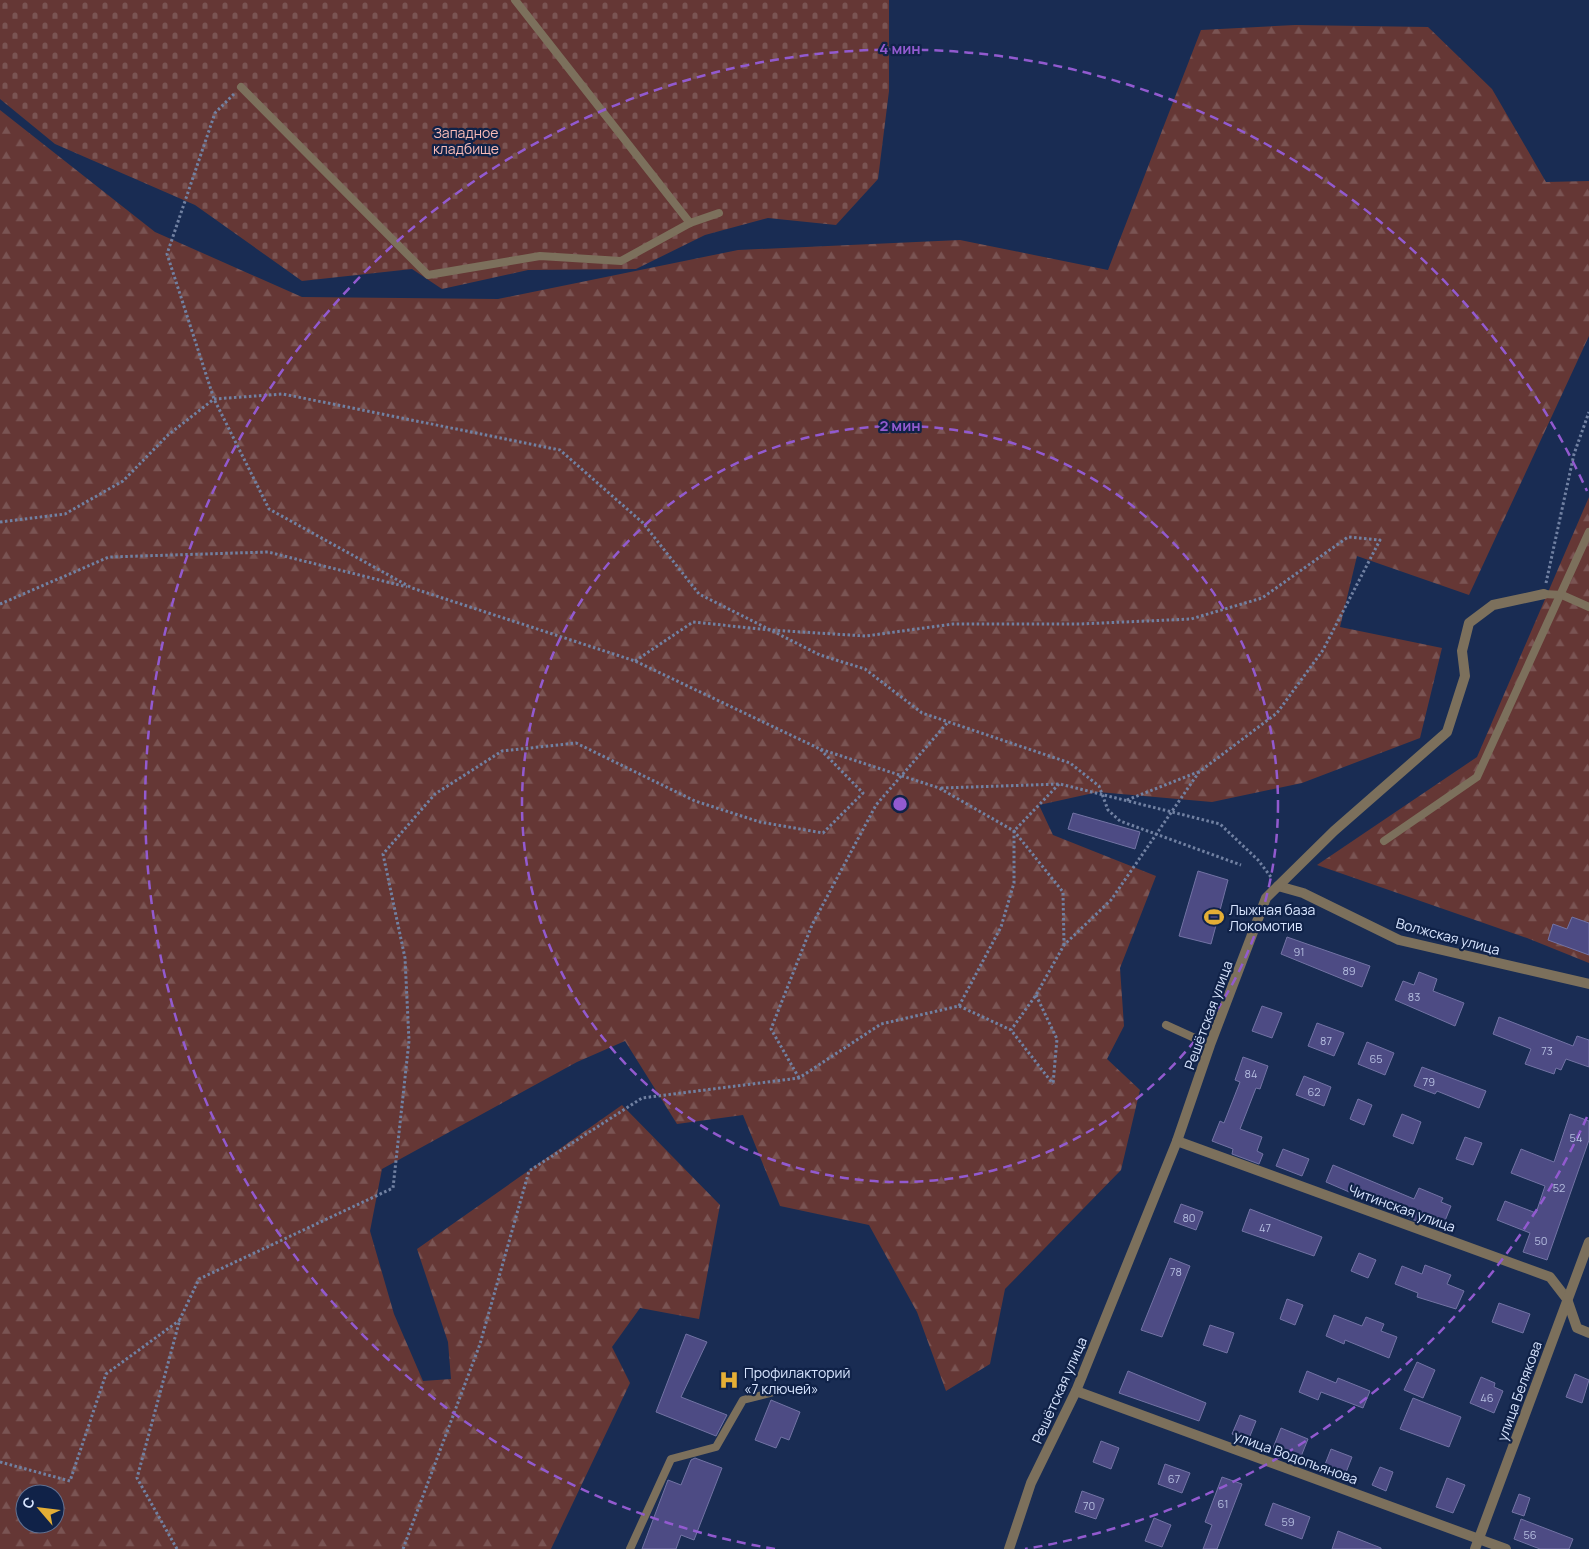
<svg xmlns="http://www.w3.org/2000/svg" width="1589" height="1549" viewBox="0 0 1589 1549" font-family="Manrope,sans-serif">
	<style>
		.forest { fill: url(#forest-firs); fill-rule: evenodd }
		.cemetery { fill: url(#cemetery-stones) }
		.building { fill: #4d4b84; stroke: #7273a4 }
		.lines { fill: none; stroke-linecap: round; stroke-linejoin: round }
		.path { stroke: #7181a2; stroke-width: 3; stroke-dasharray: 2.5 2.5; stroke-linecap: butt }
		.service { stroke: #7c705c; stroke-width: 8 }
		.minor { stroke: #7c705c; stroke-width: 10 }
		.ring { fill: none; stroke: #925acf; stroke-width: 2.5; stroke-dasharray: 9 6 }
		.labels { text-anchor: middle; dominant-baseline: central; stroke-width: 4.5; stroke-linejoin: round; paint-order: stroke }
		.number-label { font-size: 11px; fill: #b5bee0 }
		.park-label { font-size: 14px; fill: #fabcb7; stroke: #102248 }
		.poi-label { font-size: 14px; fill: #d8e5ff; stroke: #102248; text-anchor: start }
		.street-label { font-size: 14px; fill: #d8e5ff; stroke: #102248 }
		.centre { fill: #925acf; stroke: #102248; stroke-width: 2.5 }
		.ring-label { font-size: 15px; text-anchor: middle; font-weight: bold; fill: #925acf; stroke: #102248; stroke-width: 4.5; stroke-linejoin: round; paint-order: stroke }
	</style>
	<defs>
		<pattern id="forest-firs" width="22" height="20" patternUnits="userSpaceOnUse" patternTransform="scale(1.25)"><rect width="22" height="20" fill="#653735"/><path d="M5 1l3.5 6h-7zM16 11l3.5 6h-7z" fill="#7a5453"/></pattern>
		<pattern id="cemetery-stones" width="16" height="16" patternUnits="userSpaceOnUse" patternTransform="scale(1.25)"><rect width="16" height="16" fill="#653735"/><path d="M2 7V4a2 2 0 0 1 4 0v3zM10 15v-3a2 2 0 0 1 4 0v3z" fill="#7a5453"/></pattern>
	</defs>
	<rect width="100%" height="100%" fill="#192c53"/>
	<!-- forest -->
	<g class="forest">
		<path d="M1295,25L1428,27L1492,89L1546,182L1589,181V336L1469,595L1357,556L1340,627L1442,648L1420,738L1302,783L1212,802L1098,792L1039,805L1053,835L1156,876L1120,968L1124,1026L1107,1059L1140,1090L1121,1170L1005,1289L990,1364L946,1391L917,1312L869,1225L780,1206L743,1115L677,1124L625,1041L577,1062L382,1169L370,1231L394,1314L423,1381L451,1379L448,1342L417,1249L622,1105L720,1205L699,1319L640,1308L612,1347L630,1383L551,1549H0V110L155,232L302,297L498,299L738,250L960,240L1108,270L1201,30ZM25,1494H55V1524H25Z"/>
		<path d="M1589,497V963L1527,938L1317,865L1477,757Z"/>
	</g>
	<!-- cemetery -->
	<path class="cemetery" d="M0,0H889V91L878,179L836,225L768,218L705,235L636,269L528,270L442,289L412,269L302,281L195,205L55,144L0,99Z"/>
	<!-- building -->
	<g class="building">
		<path d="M1073,813L1140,832L1135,849L1068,829Z"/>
		<path d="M1198,871L1228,880L1211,944L1179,936Z"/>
		<path d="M1572,917L1589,923V955L1548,940L1553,924L1567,929Z"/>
		<path d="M1287,937L1370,966L1362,987L1281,954Z"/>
		<path d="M1419,972L1437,979L1433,991L1464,1003L1455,1026L1395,1000L1403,981L1414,985Z"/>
		<path d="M1262,1006L1282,1013L1272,1038L1252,1031Z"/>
		<path d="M1499,1017L1573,1046L1577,1036L1589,1040V1067L1566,1059L1561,1070L1556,1068L1554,1074L1525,1064L1531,1049L1493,1034Z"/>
		<path d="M1317,1023L1344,1033L1334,1056L1308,1046Z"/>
		<path d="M1367,1042L1394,1053L1385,1075L1358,1064Z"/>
		<path d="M1243,1057L1268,1066L1260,1089L1256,1088L1240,1129L1262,1137L1257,1151L1263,1154L1259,1164L1232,1154L1233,1149L1212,1141L1220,1121L1224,1123L1240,1082L1235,1080Z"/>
		<path d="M1422,1067L1486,1091L1479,1108L1437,1091L1435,1094L1414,1086Z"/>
		<path d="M1304,1076L1331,1087L1324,1106L1296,1095Z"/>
		<path d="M1358,1099L1372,1105L1364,1125L1350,1119Z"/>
		<path d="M1402,1114L1421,1122L1413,1144L1393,1136Z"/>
		<path d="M1570,1114L1589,1121V1140L1547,1260L1523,1252L1530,1233L1497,1220L1505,1201L1536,1213L1545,1186L1511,1173L1521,1149L1554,1162Z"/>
		<path d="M1465,1137L1482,1143L1473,1165L1456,1159Z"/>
		<path d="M1283,1149L1309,1159L1302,1176L1276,1166Z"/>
		<path d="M1333,1165L1414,1199L1419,1188L1443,1198L1441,1202L1451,1206L1442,1228L1420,1219L1419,1222L1407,1217L1326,1182Z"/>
		<path d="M1181,1204L1203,1212L1196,1230L1174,1222Z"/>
		<path d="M1250,1209L1322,1237L1314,1256L1242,1231Z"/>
		<path d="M1359,1253L1376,1260L1368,1278L1351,1271Z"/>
		<path d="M1170,1258L1190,1266L1162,1337L1141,1330Z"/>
		<path d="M1425,1265L1451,1275L1447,1284L1464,1291L1456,1309L1417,1297L1418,1293L1395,1284L1402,1266L1422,1274Z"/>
		<path d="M1287,1299L1303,1305L1295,1325L1280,1319Z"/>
		<path d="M1499,1303L1530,1314L1523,1333L1492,1322Z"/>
		<path d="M1334,1315L1362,1326L1366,1317L1384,1324L1381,1331L1397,1337L1389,1358L1345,1340L1344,1344L1326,1336Z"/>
		<path d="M1210,1325L1234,1333L1227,1353L1203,1345Z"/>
		<path d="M686,1334L707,1342L681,1397L727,1415L716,1436L656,1412Z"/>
		<path d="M1417,1362L1435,1370L1423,1398L1404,1390Z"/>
		<path d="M1128,1371L1206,1403L1199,1421L1119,1393Z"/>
		<path d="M1307,1371L1336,1383L1338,1378L1370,1391L1363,1408L1321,1392L1318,1400L1299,1392Z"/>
		<path d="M1575,1374L1589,1380L1582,1403L1566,1397Z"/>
		<path d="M1481,1377L1495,1383L1494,1387L1503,1391L1494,1413L1470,1403Z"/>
		<path d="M1413,1398L1461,1417L1449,1447L1400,1429Z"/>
		<path d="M771,1400L800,1412L789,1440L781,1437L776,1448L755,1440Z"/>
		<path d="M1240,1415L1256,1421L1248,1441L1232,1434Z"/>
		<path d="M1281,1428L1308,1439L1300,1459L1273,1448Z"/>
		<path d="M1101,1441L1119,1448L1111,1469L1093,1462Z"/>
		<path d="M1331,1449L1352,1457L1345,1475L1324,1467Z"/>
		<path d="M695,1458L722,1468L694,1540L681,1535L676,1549H642L668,1480L681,1485L691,1460Z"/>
		<path d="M1165,1464L1190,1473L1182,1493L1158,1484Z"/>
		<path d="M1380,1467L1393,1472L1386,1491L1372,1485Z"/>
		<path d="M1222,1477L1242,1484L1217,1549H1203L1212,1525L1205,1522Z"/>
		<path d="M1447,1478L1465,1485L1453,1513L1436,1507Z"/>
		<path d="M1082,1491L1104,1499L1096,1519L1075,1512Z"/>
		<path d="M1519,1494L1530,1498L1524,1516L1512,1512Z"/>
		<path d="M1273,1503L1310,1517L1302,1539L1265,1525Z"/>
		<path d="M1154,1518L1171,1525L1162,1547L1145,1541Z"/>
		<path d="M1521,1519L1573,1539L1569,1549H1540L1514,1539Z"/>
		<path d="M1338,1531L1381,1548V1549H1332Z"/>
	</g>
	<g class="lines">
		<!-- path -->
		<g class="path">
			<path d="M234,94L215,113L167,254L214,399L269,509L412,588L635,661L820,749L939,788L1014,831L1063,892L1064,945"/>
			<path d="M0,522L65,514L123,481L168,435L214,399L283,394L560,450L643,523L699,594L820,655L865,669L922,713L1070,763L1099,786L1108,810L1120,821L1241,865"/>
			<path d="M1546,583L1574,454L1589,412"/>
			<path d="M0,604L109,557L268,552L407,587"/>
			<path d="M635,661L693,622L770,630L866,636L953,624H1080L1191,619L1262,598L1348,537L1380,540L1323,650L1277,713L1199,772L1111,900L1064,945L1036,995L1011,1030"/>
			<path d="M941,788L1060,784L1220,824L1258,860L1271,877"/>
			<path d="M1127,800L1198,772"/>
			<path d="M1036,995L1057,1039L1053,1084"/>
			<path d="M959,1006L1001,927L1014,883V831L1059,784"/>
			<path d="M799,1078L771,1029L812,925L876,805L948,722"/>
			<path d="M0,1462L70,1481L106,1374L180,1320"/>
			<path d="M177,1549L137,1478L180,1319L199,1279L393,1188L409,1041L405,958L383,854L435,794L502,751L576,743L695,801L760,822L823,833L863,793L820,749"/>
			<path d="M403,1549L480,1344L529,1171L642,1098L799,1078L881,1024L959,1006L1011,1030L1053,1084"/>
		</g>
		<!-- service -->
		<g class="service">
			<path d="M515,0L690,223"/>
			<path d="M241,87L428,275L540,256L621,261L690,223L719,213"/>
			<path d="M1544,594L1562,595L1589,607"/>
			<path d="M1384,841L1477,777L1589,532"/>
			<path d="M1166,1025L1210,1045"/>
			<path d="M630,1549L671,1459L716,1447L743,1400L774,1392"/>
		</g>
		<!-- minor -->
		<g class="minor">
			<path d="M1278,886L1303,893L1399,940L1589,984"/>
			<path d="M1177,1141L1550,1277L1567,1299L1577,1328L1589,1333"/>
			<path d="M1076,1391L1506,1549"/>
			<path d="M1009,1549L1031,1483L1076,1391L1177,1141L1210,1045L1266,898L1334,831L1447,732L1465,676L1462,651L1469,623L1493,605L1544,594"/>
			<path d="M1475,1549L1589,1242"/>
		</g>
	</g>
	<!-- distance rings -->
	<g class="ring">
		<circle cx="900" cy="804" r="378"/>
		<path d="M1587 1117A755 755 0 0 1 1025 1549M775 1549A755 755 0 1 1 1587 491"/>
	</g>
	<!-- icons -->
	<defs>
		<symbol id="stadium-bare" viewBox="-9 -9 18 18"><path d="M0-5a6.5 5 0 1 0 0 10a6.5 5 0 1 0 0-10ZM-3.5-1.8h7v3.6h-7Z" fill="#e4ae35" stroke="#102248" stroke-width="2.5" paint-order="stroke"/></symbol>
		<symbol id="hospital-bare" viewBox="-9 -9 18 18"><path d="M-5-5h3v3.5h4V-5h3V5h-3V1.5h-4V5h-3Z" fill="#e4ae35" stroke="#102248" stroke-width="2.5" paint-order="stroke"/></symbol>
	</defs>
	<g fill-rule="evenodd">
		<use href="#stadium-bare" x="1200" y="903" width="28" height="28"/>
		<use href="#hospital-bare" x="715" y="1366" width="28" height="28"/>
	</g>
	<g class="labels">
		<!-- number labels -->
		<g class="number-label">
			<text x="1299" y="951">91</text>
			<text x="1349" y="970">89</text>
			<text x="1414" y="996">83</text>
			<text x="1326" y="1040">87</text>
			<text x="1547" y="1050">73</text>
			<text x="1376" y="1058">65</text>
			<text x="1251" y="1073">84</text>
			<text x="1429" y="1081">79</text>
			<text x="1314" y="1091">62</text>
			<text x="1576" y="1137">54</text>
			<text x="1559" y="1187">52</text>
			<text x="1189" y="1217">80</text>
			<text x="1265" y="1227">47</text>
			<text x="1541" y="1240">50</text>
			<text x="1176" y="1271">78</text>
			<text x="1487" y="1397">46</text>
			<text x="1174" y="1478">67</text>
			<text x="1223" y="1503">61</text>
			<text x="1089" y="1505">70</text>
			<text x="1288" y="1521">59</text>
			<text x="1530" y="1534">56</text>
		</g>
		<!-- park labels -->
		<g class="park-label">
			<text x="466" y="132">Западное<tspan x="466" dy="16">кладбище</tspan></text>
		</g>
		<!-- poi labels -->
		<g class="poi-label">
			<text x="1229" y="909">Лыжная база<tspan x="1229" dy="16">Локомотив</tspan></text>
			<text x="744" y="1372">Профилакторий<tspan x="744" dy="16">«7 ключей»</tspan></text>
		</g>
		<!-- street labels -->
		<g class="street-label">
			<text transform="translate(1448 936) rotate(15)">Волжская улица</text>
			<text transform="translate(1208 1015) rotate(-70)">Решётская улица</text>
			<text transform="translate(1402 1208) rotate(20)">Читинская улица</text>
			<text transform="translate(1059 1390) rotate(-66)">Решётская улица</text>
			<text transform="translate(1519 1391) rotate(-70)">улица Белякова</text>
			<text transform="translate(1296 1457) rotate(20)">улица Водопьянова</text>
		</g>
	</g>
	<circle cx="900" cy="804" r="8" class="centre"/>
	<g class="ring-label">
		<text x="900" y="54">4 мин</text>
		<text x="900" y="431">2 мин</text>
	</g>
	<!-- north arrow -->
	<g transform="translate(40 1509) rotate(298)"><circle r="24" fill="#102248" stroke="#607091"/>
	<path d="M0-4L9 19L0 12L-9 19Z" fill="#e4ae35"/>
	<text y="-8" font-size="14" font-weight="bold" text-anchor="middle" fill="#d8e5ff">С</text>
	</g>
</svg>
